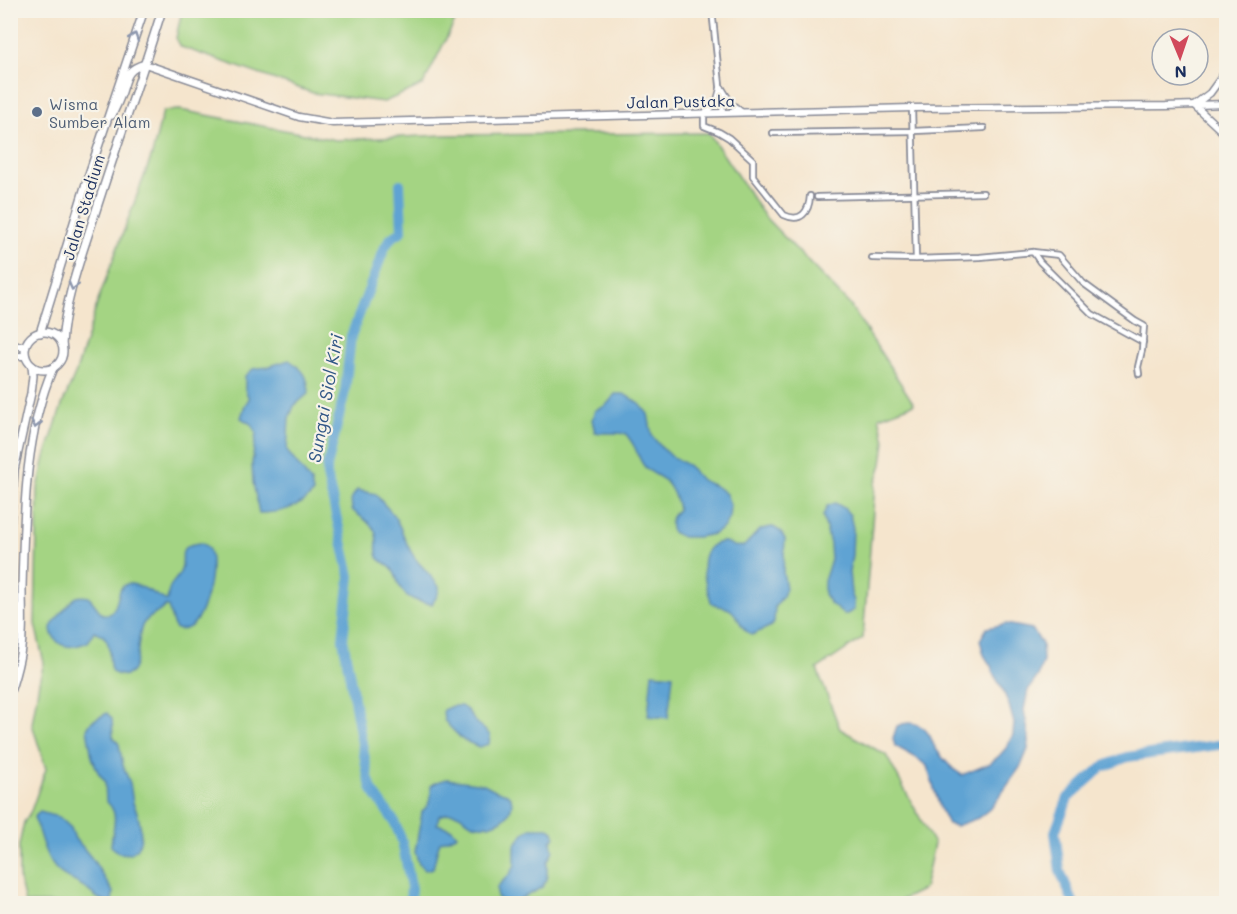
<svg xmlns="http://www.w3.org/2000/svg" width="1237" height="914" viewBox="0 0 1237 914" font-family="Mali,sans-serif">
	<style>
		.green { fill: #a4d483; stroke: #608270; stroke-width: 1.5 }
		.water { fill: #5ea3d3; stroke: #3c6998; stroke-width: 1.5 }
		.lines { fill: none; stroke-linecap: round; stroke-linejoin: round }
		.river { stroke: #5ea3d3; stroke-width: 10 }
		.minor-casing { stroke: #888a96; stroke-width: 8 }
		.tertiary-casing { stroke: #888a96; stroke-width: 9 }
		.secondary-casing { stroke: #888a96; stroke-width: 10 }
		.minor { stroke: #fff; stroke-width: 4.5 }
		.tertiary { stroke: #fff; stroke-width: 6 }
		.secondary { stroke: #fff; stroke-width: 7 }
		.oneway { stroke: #8d97ae }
		.service-dot { fill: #5c6f8a; stroke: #f7f3e8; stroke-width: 2 }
		.labels { text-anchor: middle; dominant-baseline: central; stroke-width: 4.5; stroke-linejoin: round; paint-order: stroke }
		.street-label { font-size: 16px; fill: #1b2f5e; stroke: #f7f3e8 }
		.service-label { font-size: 16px; fill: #4e5e75; stroke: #f7f3e8; text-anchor: start }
		.water-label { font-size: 18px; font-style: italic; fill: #325887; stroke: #f7f3e8 }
	</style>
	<rect width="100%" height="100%" fill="#f7f3e8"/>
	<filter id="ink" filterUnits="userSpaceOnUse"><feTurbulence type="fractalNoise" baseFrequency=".0167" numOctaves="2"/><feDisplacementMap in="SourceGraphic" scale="12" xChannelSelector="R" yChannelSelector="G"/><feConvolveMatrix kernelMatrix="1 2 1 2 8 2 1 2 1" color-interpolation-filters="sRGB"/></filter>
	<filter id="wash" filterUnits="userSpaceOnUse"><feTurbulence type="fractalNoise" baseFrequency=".008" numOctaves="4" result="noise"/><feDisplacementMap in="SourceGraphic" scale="24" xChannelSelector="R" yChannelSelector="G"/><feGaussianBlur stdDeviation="1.35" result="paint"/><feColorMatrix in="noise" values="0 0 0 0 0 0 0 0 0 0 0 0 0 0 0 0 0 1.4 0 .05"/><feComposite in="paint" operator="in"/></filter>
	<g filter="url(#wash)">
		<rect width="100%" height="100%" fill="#f5e5cd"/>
		<!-- green -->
		<g class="green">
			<path d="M182,10H460V11L423,85L384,102L313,93L181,47L176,38Z"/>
			<path d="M180,110L336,140L444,135L709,133L765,217L850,305L914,404L879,417L885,441L882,464L875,485L863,638L817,669L840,729L886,755L934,844L924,889L895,903H25L19,877V845L24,822L31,811L46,769L32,724L39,682L44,663L35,624L38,488L45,457L62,405L76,372L100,295L152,155L163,111Z"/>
		</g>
		<!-- water -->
		<g class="water">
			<path d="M289,360C304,370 308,376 309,393L294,406L289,418L287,451L311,482L313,493C301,508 278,513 259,513L253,482L252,464L256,433L251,424L241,418L245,405L249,399L245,389V376L253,369L267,367Z"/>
			<path d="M615,394H624L640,404L648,414L652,436L662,448L671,456L689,466L701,480L717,487L726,494L730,505L729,517L724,527L714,534L698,537H682L672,532C669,522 670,517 678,510C677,500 672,487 664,480C658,475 650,473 645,467C639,460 638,453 634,446C632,442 629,438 626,434C615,432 606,434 595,432L592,420L595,410C606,407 609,403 615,394Z"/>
			<path d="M357,490L376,494C381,502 388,508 394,516C404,531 406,549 418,562C422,566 438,584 439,587C440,593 435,599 432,604C419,602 406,599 400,587C397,581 396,574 392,569C388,564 381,562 378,557C374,548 380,540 374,529C369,521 359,516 352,510L351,499Z"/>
			<path d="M835,503L844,508L850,515L853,528L852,555L849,572L851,593L854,601V610L847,614H843L830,603L824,594V581L831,560L830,544L823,516L827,506Z"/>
			<path d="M773,527L780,531L785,539L783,572L786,588L783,596L775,606L774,623L769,627L752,635C738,627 742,620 732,611C727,606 719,607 712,604C706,586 692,548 721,542C727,541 729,544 734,546C736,547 741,546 744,546C757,535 754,529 773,527Z"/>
			<path d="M200,543C205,545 205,544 208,548C217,564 205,617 190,627C186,630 181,630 176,629L173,624L168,607L165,606C159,614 148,616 143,624C134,638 145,689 112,672C105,657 117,639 94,631L88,642C78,646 65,650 57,641C53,637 51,633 51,628C52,623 70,602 75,598C79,595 84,596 89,597L102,614L108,615C116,609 116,604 119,594C124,570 156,596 167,601C168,596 168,591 170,587C173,581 179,577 181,570C186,555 174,546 200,543Z"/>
			<path d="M1006,624L1032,629L1042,644L1043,661L1038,676L1028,690L1024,710L1028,732V749L1021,766L992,807L978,818L956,826L948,824L940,808L927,766L915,757L895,746L893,738L897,726C910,720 922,723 930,736C932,740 933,745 936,749C943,759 951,769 962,775L989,764L999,756L1007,747L1013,735L1014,723L1009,705L1002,688L994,675L991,666L984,655L980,640L987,628Z"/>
			<path d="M652,673L673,675L668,718L648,716Z"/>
			<path d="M452,706H461L468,711L473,719L490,735L489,744L479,747L463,740L450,727L444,720L443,710Z"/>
			<path d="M107,713L112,719L113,737L119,744L123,766L130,783L133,803L137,812L140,824L141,838L138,848L130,854L119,853L111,846C112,828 121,814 106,801L105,781L98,772L92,757L87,729L92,721Z"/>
			<path d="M447,779L484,784L497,791L507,794L511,798C512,800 512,806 511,808C507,822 488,828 474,824C466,822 463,814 453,813C449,812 443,815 439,816L437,824L452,829L457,835L440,842C436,851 436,859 433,868L425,870L419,864L415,852L422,812L428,805L431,796V786L437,782Z"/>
			<path d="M40,812L50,815L59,817L71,828L75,839L82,846L93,860L113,892L112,902C99,902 93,894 84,887C75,881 63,877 56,869C43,854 40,834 34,817Z"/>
			<path d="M531,828H548L554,831L555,836L551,842L553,850L550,857L547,862V879L542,887L534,892L516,901H503L497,897V887L510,874L515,865V845L524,833Z"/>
		</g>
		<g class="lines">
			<!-- river -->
			<g class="river">
				<path d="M400,184L402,231L391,238L385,247L351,336L345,391L327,467V476L350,576L343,639L368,776L372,790L394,821L402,841L411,887L410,904"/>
				<path d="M1074,904L1060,871L1055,832L1068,798L1102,767L1127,757L1226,744"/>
			</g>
		</g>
	</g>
	<g filter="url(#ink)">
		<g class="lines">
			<defs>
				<g id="minor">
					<path d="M712,10L723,113"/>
					<path d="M912,108L916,259"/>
					<path d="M704,113V126L719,132L729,138L753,160V176L784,215C801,223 809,212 810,196"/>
					<path d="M773,133L913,131L984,128"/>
					<path d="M817,197L983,193"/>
					<path d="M1033,252L1040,262L1092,314L1143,342"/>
					<path d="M872,258L916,259L980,257L1033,252L1059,255L1083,283L1135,321L1144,326L1142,350L1138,367L1139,374"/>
				</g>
				<g id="tertiary">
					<path d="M145,64L299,117L333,123L912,108L1166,106L1226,104"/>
					<path d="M1226,71L1210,93L1194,105L1226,135"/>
					<path d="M721,88L731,104L741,112"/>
					<path d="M706,113L718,99L721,88"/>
					<path d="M10,346H26"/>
					<path d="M10,356H26"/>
				</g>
				<g id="secondary">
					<path d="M112,115C116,107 119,100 122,92C127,76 127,69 145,64"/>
					<circle cx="44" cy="351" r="19"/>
					<path d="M40,333L88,177L144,10"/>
					<path d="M62,345C64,303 80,260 93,220C115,150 140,81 162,10"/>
					<path d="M10,523L14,470L31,393L33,376L32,366"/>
					<path d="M10,692C16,674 22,653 22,634C23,619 22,604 22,588C24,516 24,435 53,368"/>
				</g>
			</defs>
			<!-- minor casing -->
			<use href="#minor" class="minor-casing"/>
			<!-- tertiary casing -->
			<use href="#tertiary" class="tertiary-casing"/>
			<!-- secondary casing -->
			<use href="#secondary" class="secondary-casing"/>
			<!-- minor -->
			<use href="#minor" class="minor"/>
			<!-- tertiary -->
			<use href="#tertiary" class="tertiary"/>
			<!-- secondary -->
			<use href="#secondary" class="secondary"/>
		</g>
		<!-- one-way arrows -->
		<defs><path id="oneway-chevron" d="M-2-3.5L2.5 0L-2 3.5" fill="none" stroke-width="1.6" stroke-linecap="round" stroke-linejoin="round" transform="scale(1.5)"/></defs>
		<g class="oneway">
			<use href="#oneway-chevron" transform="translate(134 37) rotate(-71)"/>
			<use href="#oneway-chevron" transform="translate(73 286) rotate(105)"/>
			<use href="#oneway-chevron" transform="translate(36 424) rotate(103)"/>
		</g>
	</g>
	<!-- markers -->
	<circle class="service-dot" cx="37" cy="112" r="6"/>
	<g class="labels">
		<!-- street labels -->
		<g class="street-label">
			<text transform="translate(681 101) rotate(-1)">Jalan Pustaka</text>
			<text transform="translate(83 207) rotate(-73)">Jalan Stadium</text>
		</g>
		<!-- service labels -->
		<g class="service-label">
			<text x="49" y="103">Wisma<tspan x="49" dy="18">Sumber Alam</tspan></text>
		</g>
		<!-- water labels -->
		<g class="water-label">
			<text transform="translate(325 398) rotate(-80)">Sungai Siol Kiri</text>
		</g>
	</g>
	<!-- margin -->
	<rect width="1237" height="914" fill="none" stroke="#f7f3e8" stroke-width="36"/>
	<!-- north arrow -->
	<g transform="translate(1180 57) rotate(178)"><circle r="28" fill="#f7f3e8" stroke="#9fa5b1" stroke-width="1.5"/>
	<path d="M0-4.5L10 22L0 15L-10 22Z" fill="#d1495b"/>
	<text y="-9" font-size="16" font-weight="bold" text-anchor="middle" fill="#1b2f5e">N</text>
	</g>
</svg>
